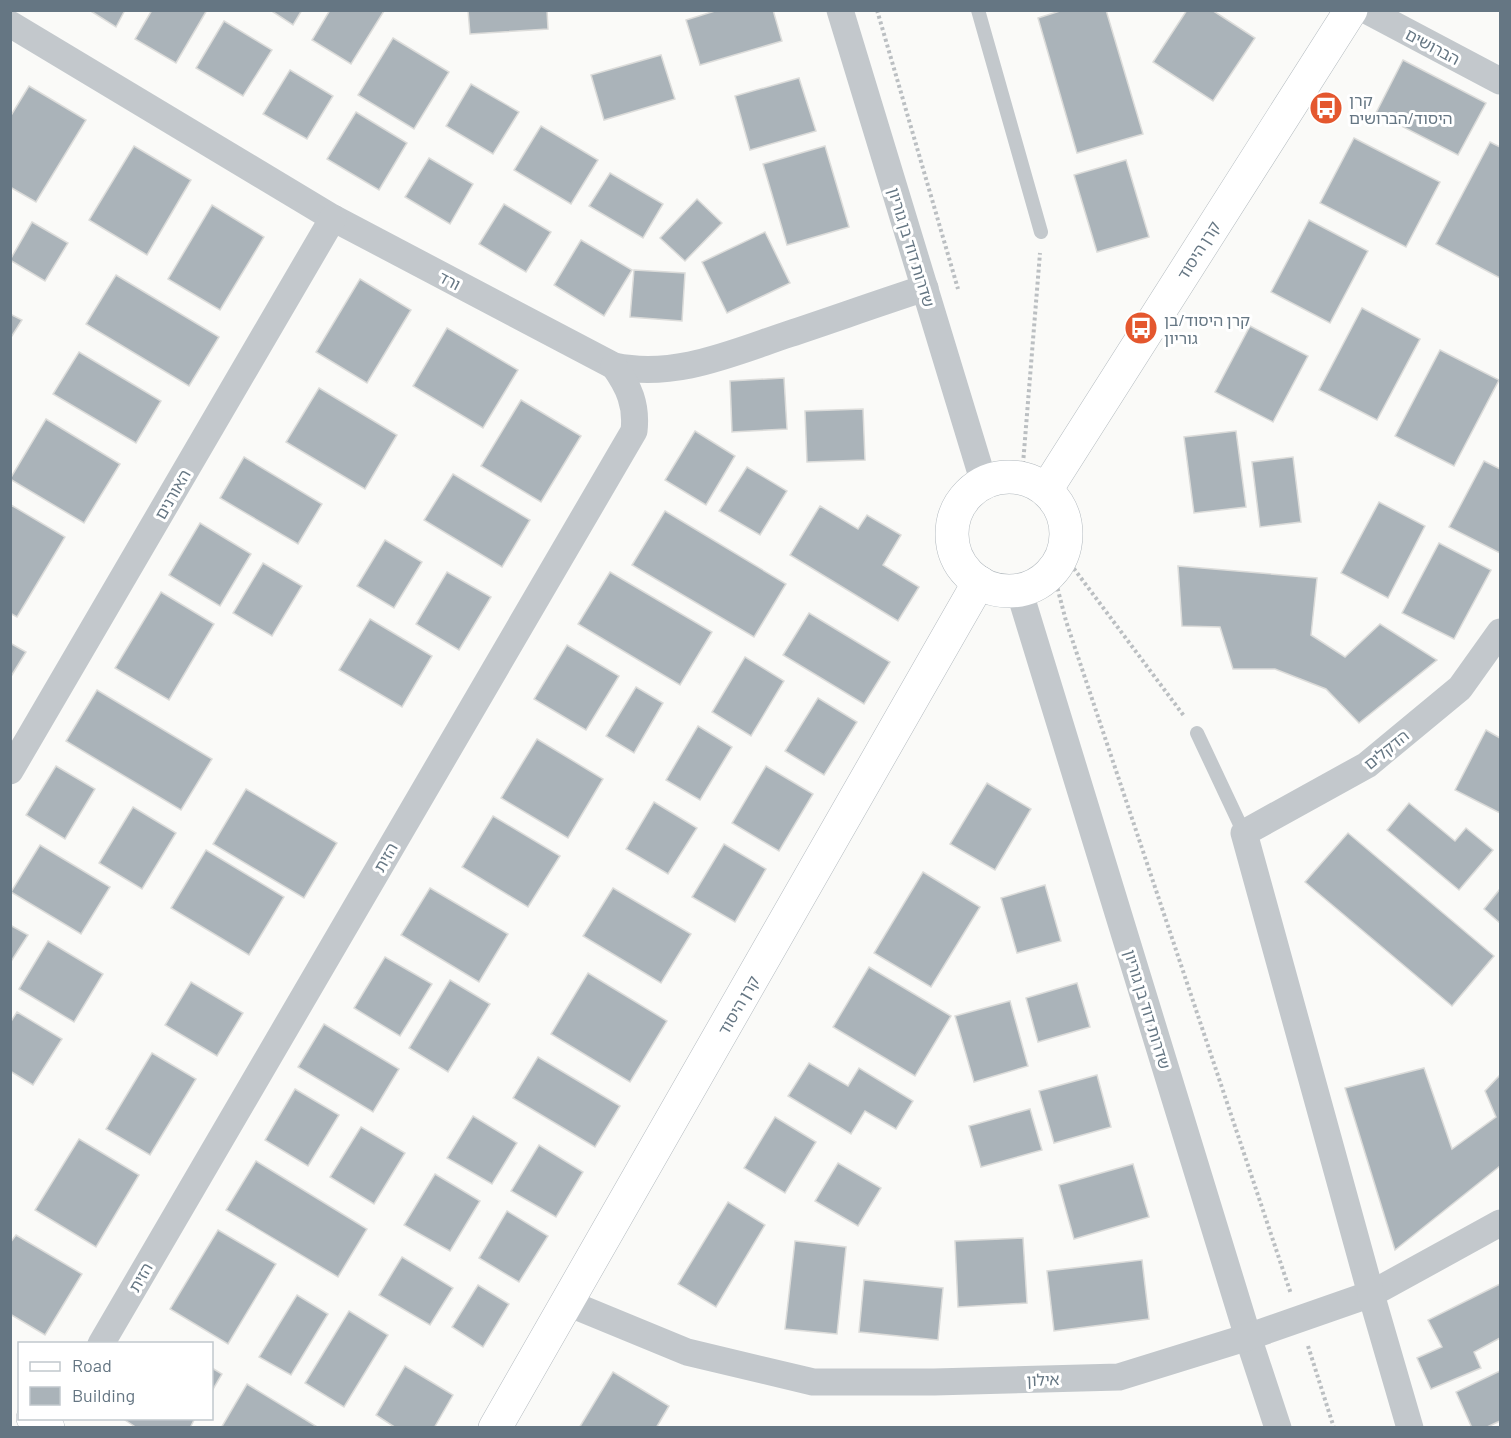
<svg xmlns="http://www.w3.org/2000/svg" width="1511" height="1438" viewBox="0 0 1511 1438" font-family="Barlow,'Noto Sans Hebrew',sans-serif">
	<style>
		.building { fill: #aab3b9; stroke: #dcdcda; stroke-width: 1.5 }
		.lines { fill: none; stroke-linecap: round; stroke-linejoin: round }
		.secondary-casing { stroke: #b3babf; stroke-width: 34 }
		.path { stroke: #bbbfc2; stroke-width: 4; stroke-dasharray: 3 3; stroke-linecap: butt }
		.lane { stroke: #c3c8cc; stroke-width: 14 }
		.street { stroke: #c3c8cc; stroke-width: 27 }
		.secondary { stroke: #fff; stroke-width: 33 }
		.labels { text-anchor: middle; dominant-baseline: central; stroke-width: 6; stroke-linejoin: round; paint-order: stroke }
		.street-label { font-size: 16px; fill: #657683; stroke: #fff }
		.poi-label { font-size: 16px; fill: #657683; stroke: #fff; text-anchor: start }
	</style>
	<rect width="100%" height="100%" fill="#fafaf8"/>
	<!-- building -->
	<g class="building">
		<path d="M89,10H125L116,27Z"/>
		<path d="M152,10H207L176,63L135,39Z"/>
		<path d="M270,10H302L293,25Z"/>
		<path d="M330,10L384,11L351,64L312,40Z"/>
		<path d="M468,10H547L548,29L470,34Z"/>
		<path d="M718,10H773L782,41L700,65L686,20Z"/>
		<path d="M1063,10H1106L1143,134L1077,153L1038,18Z"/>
		<path d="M1187,10H1212L1255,38L1213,101L1153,62Z"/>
		<path d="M224,21L272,50L243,96L196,68Z"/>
		<path d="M393,38L449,72L414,129L358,95Z"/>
		<path d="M661,55L675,99L604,120L591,75Z"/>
		<path d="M1403,60L1486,103L1458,155L1376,113Z"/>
		<path d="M290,70L333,96L307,139L263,114Z"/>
		<path d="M799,78L816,131L750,150L735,96Z"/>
		<path d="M471,84L519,112L493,154L446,126Z"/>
		<path d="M29,86L86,120L36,202L10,187V117Z"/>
		<path d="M356,112L407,143L379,190L327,159Z"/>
		<path d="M541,126L598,160L571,204L514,170Z"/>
		<path d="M1354,138L1440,182L1406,247L1320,203Z"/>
		<path d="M1490,142L1500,147V278L1436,244Z"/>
		<path d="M134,146L191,180L147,255L89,220Z"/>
		<path d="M825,146L849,227L787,245L763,164Z"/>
		<path d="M429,158L473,184L450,224L405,197Z"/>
		<path d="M1126,160L1149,237L1097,252L1074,175Z"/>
		<path d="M610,173L663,204L643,238L589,206Z"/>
		<path d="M697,199L722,223L685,261L660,238Z"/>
		<path d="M504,204L551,232L526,272L479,244Z"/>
		<path d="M212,205L264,237L220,310L168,279Z"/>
		<path d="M1309,220L1368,251L1330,323L1271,292Z"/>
		<path d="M32,222L68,243L45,281L10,260Z"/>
		<path d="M765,232L790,283L727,313L702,262Z"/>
		<path d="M581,240L632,270L604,316L554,285Z"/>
		<path d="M634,270L685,273L682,321L630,317Z"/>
		<path d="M116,275L219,337L189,386L86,324Z"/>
		<path d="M360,279L411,310L367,383L316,352Z"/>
		<path d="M1362,308L1420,339L1377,420L1319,390Z"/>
		<path d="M10,314L22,320L10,339Z"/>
		<path d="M1250,326L1308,356L1273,422L1215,392Z"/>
		<path d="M447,328L518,370L483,428L413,386Z"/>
		<path d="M1440,350L1499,380L1454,466L1395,436Z"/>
		<path d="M79,352L161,401L136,443L53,394Z"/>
		<path d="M784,378L787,429L732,432L730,381Z"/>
		<path d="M319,388L397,435L365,489L286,442Z"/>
		<path d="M521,400L581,436L541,502L481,466Z"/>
		<path d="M863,409L865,460L807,462L805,411Z"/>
		<path d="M46,419L120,464L84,523L10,479Z"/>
		<path d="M695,431L735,456L706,505L665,480Z"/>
		<path d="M1236,431L1246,507L1194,513L1184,437Z"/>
		<path d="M244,457L322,504L298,544L220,498Z"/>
		<path d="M1293,457L1301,522L1260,527L1252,462Z"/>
		<path d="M1484,461L1500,469V553L1449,527Z"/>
		<path d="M747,467L787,491L760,535L719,511Z"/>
		<path d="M453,474L530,520L502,567L424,520Z"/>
		<path d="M1379,502L1425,526L1388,598L1341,573Z"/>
		<path d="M11,505L65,537L17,617L10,613Z"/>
		<path d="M820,506L858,529L867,515L901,535L883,565L919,587L898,621L790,555Z"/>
		<path d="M665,511L786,584L754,637L632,565Z"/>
		<path d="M200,523L251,554L220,606L169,575Z"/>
		<path d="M385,540L422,562L394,608L357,586Z"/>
		<path d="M1439,543L1491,570L1454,639L1402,613Z"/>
		<path d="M263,563L302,586L272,636L233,613Z"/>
		<path d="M1178,566L1317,578L1311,635L1345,657L1380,624L1437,660L1359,723L1326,689L1275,669H1233L1220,627L1182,626Z"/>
		<path d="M447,572L491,597L459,650L416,624Z"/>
		<path d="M610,572L712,632L680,685L578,624Z"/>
		<path d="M161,592L214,624L169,700L115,668Z"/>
		<path d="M809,613L890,662L864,704L783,655Z"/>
		<path d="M370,619L432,656L402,707L339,670Z"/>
		<path d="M10,643L26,652L10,678Z"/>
		<path d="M567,645L619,676L586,730L534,699Z"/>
		<path d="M745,657L784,681L751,736L712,712Z"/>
		<path d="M636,687L663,703L634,753L606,736Z"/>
		<path d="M97,690L212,759L181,810L66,741Z"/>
		<path d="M818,698L857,722L824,775L785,751Z"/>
		<path d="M698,726L732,747L700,800L666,780Z"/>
		<path d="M1486,730L1500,738V813L1455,790Z"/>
		<path d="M537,739L603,779L568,838L501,798Z"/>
		<path d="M56,766L95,789L65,839L26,815Z"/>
		<path d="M766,766L813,794L779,851L732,823Z"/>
		<path d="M987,783L1031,809L995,870L950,844Z"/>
		<path d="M246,789L337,843L304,898L213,844Z"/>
		<path d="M654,802L697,828L668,874L626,849Z"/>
		<path d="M1409,803L1455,841L1466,828L1493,850L1459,890L1387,830Z"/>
		<path d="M133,807L176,833L142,889L99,863Z"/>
		<path d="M493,816L560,856L528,907L462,867Z"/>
		<path d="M1348,833L1494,956L1452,1006L1305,882Z"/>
		<path d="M724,844L766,869L735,922L692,897Z"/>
		<path d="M40,845L110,887L81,934L11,892Z"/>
		<path d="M206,850L284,897L249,955L171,908Z"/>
		<path d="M923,872L980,907L931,987L874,953Z"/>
		<path d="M1045,885L1061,941L1017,953L1001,898Z"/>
		<path d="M430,888L508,934L479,982L401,935Z"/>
		<path d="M613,888L691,934L661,983L583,936Z"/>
		<path d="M1500,889V923L1484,909Z"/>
		<path d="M10,925L28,935L10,963Z"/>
		<path d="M48,941L103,974L74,1022L19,989Z"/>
		<path d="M385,957L432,984L400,1036L354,1008Z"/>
		<path d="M869,967L951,1016L915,1076L833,1027Z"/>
		<path d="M588,973L667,1021L630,1082L551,1034Z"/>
		<path d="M450,980L490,1004L448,1072L409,1048Z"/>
		<path d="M191,982L243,1013L217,1056L165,1025Z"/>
		<path d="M1077,983L1090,1027L1038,1042L1026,998Z"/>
		<path d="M1010,1001L1028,1066L974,1082L955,1016Z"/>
		<path d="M17,1012L62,1039L33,1085L10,1071V1023Z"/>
		<path d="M324,1024L399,1069L373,1112L298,1067Z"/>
		<path d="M152,1053L196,1079L150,1155L106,1129Z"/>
		<path d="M538,1057L620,1106L595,1147L513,1098Z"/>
		<path d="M809,1063L848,1086L859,1068L913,1101L896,1129L865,1111L851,1134L788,1096Z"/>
		<path d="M1424,1068L1452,1149L1496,1117L1485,1091L1500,1075V1166L1395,1250L1345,1088Z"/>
		<path d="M1097,1075L1111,1127L1054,1143L1039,1091Z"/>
		<path d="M295,1089L339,1115L308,1166L265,1140Z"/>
		<path d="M1030,1109L1042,1150L981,1167L969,1126Z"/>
		<path d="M473,1116L517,1143L492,1184L447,1158Z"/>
		<path d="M775,1117L816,1142L785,1193L744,1168Z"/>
		<path d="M361,1127L405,1153L374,1204L330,1177Z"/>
		<path d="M79,1139L139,1175L96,1247L35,1210Z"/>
		<path d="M539,1145L583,1172L556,1217L511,1191Z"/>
		<path d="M256,1161L367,1229L338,1277L226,1210Z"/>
		<path d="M838,1163L881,1188L858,1226L815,1201Z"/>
		<path d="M1133,1164L1149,1217L1074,1239L1059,1185Z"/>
		<path d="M435,1174L480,1201L450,1251L404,1225Z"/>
		<path d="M728,1202L765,1225L716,1307L678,1284Z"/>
		<path d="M507,1211L548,1236L519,1282L479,1258Z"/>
		<path d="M218,1230L276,1264L228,1344L170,1309Z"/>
		<path d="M16,1235L82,1274L45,1335L10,1314V1243Z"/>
		<path d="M1023,1238L1027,1303L958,1307L955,1241Z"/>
		<path d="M795,1241L846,1247L837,1334L785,1329Z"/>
		<path d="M402,1257L453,1288L430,1325L379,1295Z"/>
		<path d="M1142,1260L1149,1319L1054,1331L1047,1271Z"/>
		<path d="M864,1280L943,1288L938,1340L859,1332Z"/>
		<path d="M1500,1284V1338L1474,1352L1481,1368L1431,1389L1417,1358L1442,1347L1428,1320Z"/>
		<path d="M478,1285L509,1304L483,1347L452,1327Z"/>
		<path d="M297,1295L328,1314L291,1375L259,1357Z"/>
		<path d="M349,1311L388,1335L344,1407L305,1383Z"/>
		<path d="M405,1366L453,1395L434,1428H396L376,1415Z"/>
		<path d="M212,1368L222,1374L212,1391Z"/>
		<path d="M1500,1371V1421L1485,1428H1472L1456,1392Z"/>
		<path d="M613,1372L669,1406L656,1428H579Z"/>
		<path d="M247,1384L319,1428H221Z"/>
		<path d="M122,1418H195L190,1428H137Z"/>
	</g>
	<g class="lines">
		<defs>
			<g id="secondary">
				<circle cx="1009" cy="534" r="57"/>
				<path d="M1046,490L1351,10"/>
				<path d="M33,1418L48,1428"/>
				<path d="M495,1428L979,582"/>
			</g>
		</defs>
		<!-- secondary casing -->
		<use href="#secondary" class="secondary-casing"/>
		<!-- path -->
		<g class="path">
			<path d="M877,10L958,289"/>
			<path d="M1023,464L1040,253"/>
			<path d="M1063,554L1184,716"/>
			<path d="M1053,571L1066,621L1291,1294"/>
			<path d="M1308,1346L1334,1428"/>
		</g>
		<!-- lane -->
		<g class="lane">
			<path d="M978,10L1041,232"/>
			<path d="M1197,733L1244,833"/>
		</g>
		<!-- street -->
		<g class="street">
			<path d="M840,10L984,483"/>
			<path d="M1366,10L1500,81"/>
			<path d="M10,24L333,218L614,366C675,379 732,353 789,334C834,319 879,303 925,288"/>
			<path d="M1019,590L1248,1337L1278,1428"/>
			<path d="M10,771L333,218"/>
			<path d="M568,1303L687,1352L813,1382H934L1119,1377L1248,1337L1371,1294L1500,1223"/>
			<path d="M101,1344L634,431C637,405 629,387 614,366"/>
			<path d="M1410,1428L1371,1294L1244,833L1367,765L1460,688L1500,632"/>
		</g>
		<!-- secondary -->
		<use href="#secondary" class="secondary"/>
	</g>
	<!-- icons -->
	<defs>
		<symbol id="bus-disc" viewBox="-11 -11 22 22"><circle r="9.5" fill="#e4572e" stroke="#fff"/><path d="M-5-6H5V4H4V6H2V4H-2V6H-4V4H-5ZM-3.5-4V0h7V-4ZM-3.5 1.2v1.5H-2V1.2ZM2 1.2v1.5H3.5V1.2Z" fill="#fff"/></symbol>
	</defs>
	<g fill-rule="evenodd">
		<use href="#bus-disc" x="1307" y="89" width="38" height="38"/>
		<use href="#bus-disc" x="1122" y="309" width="38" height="38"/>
	</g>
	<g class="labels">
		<!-- street labels -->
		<g class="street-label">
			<text transform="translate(1433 46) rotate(28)">הברושים</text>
			<text transform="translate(912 247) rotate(73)">שדרות דוד בן גוריון</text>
			<text transform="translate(1198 250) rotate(-58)">קרן היסוד</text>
			<text transform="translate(450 280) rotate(28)">ורד</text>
			<text transform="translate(172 494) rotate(-60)">האורנים</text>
			<text transform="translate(1386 749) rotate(-39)">הדקלים</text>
			<text transform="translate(385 857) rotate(-60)">הזית</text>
			<text transform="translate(738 1005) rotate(-60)">קרן היסוד</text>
			<text transform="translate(1148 1009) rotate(73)">שדרות דוד בן גוריון</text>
			<text transform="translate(140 1277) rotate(-60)">הזית</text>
			<text transform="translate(1043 1379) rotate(-2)">אילון</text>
		</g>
		<!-- poi labels -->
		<g class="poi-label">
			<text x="1349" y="99">קרן<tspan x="1349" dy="18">היסוד/הברושים</tspan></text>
			<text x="1164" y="319">קרן היסוד/בן<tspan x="1164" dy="18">גוריון</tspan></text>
		</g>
	</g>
	<!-- border -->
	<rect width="1511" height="1438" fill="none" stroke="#657683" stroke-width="24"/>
	<!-- legend -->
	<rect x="18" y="1342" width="195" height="78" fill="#ffffff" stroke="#c1c8cd" stroke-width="1.5"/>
	<rect x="30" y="1362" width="30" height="9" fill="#ffffff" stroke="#c1c8cd" stroke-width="1.5"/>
	<text x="72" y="1372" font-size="18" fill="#657683">Road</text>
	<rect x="30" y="1387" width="30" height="18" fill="#aab3b9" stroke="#c1c8cd" stroke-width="1.5"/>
	<text x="72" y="1402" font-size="18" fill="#657683">Building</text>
</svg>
